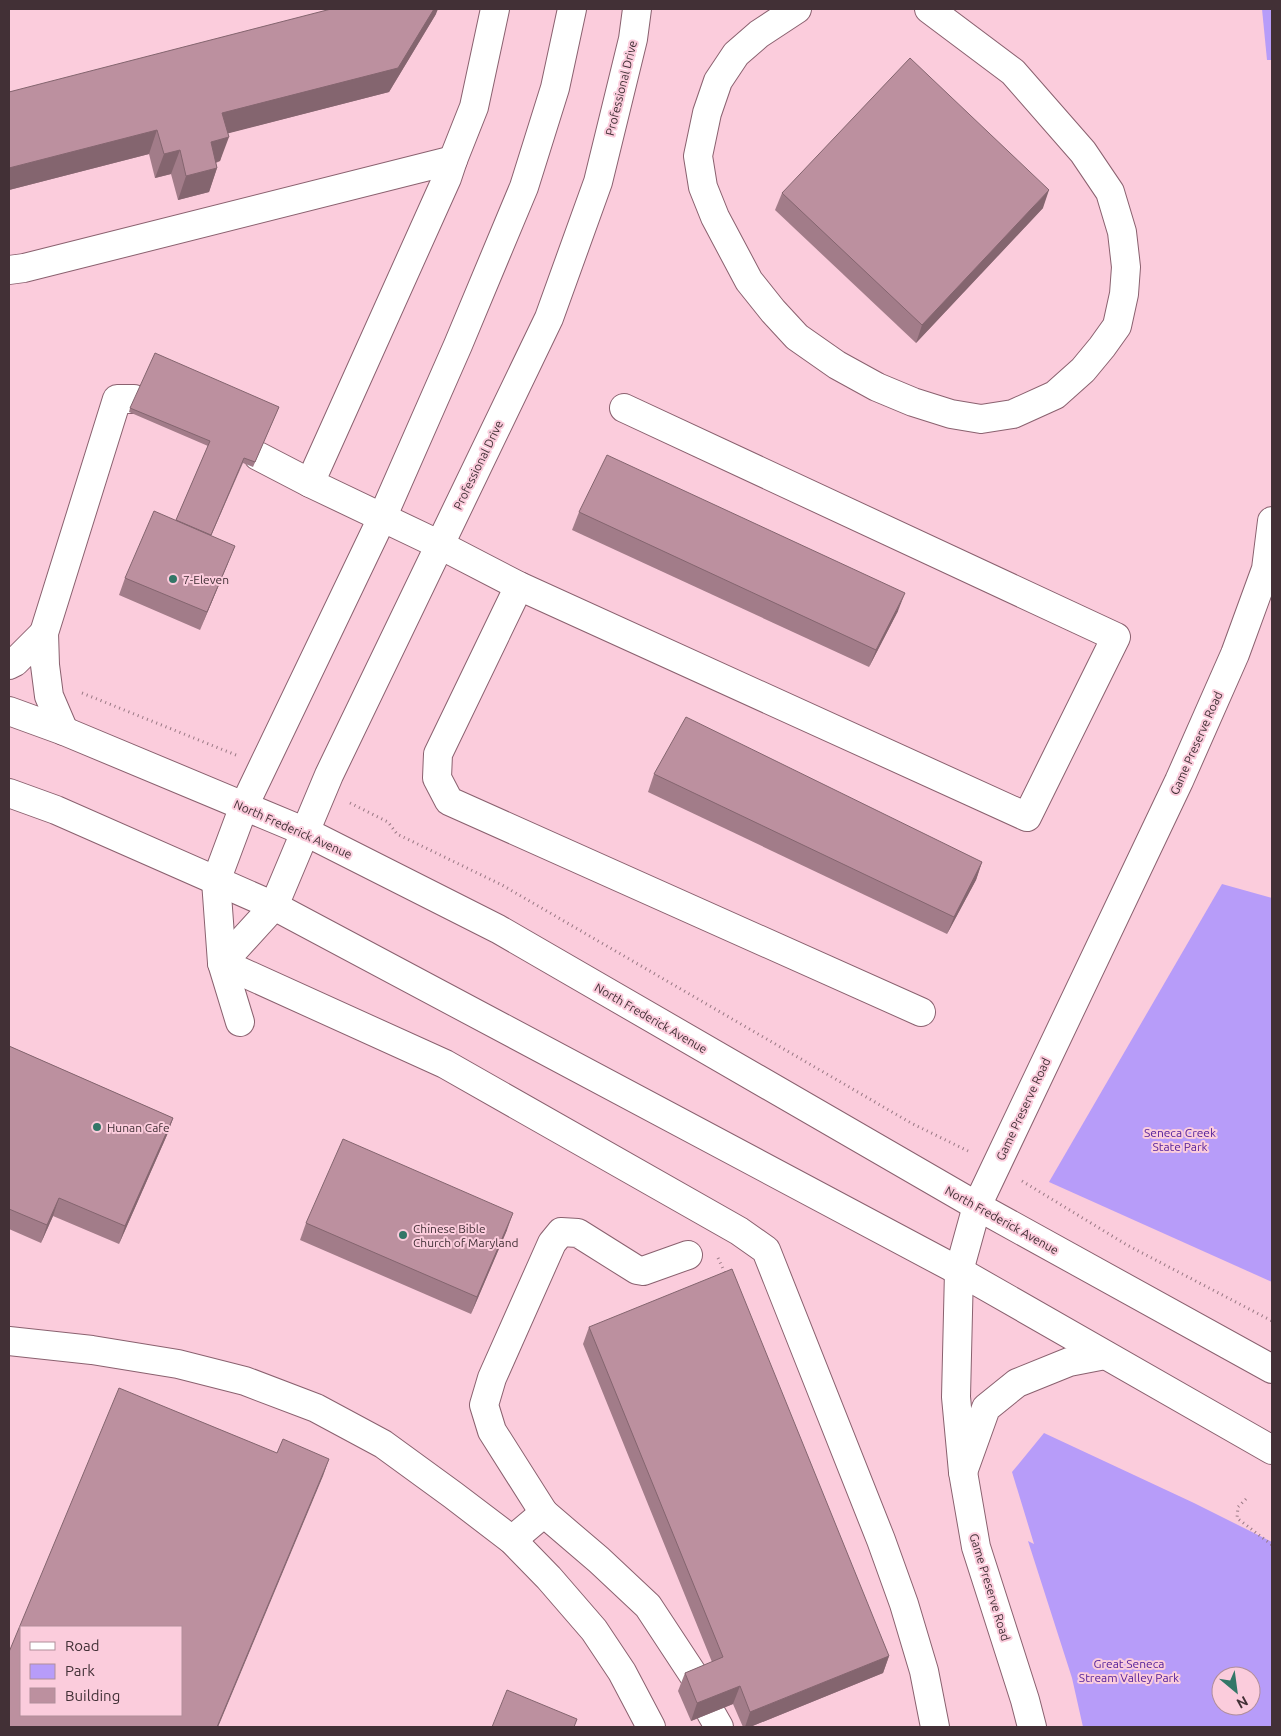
<svg xmlns="http://www.w3.org/2000/svg" width="1281" height="1736" viewBox="0 0 1281 1736" font-family="Ubuntu,sans-serif">
	<style>
		.green { fill: #b79cf9; fill-rule: evenodd }
		.lines { fill: none; stroke-linecap: round; stroke-linejoin: round }
		.minor-casing { stroke: #8a616f; stroke-width: 30 }
		.major-casing { stroke: #8a616f; stroke-width: 30 }
		.path { stroke: #987883; stroke-width: 3; stroke-dasharray: 1 4; stroke-linecap: butt }
		.minor { stroke: #fff; stroke-width: 28 }
		.major { stroke: #fff; stroke-width: 28 }
		.wall { fill: #a27c89 }
		.shaded-wall { fill: #84656f }
		.building { fill: #bc909f; stroke: #84656f; fill-rule: evenodd }
		.poi-dot { fill: #337667; stroke: #fbccdc; stroke-width: 2 }
		.labels { text-anchor: middle; dominant-baseline: central; stroke-width: 4; stroke-linejoin: round; paint-order: stroke }
		.street-label { font-size: 12px; fill: #423036; stroke: #fbccdc }
		.poi-label { font-size: 12px; fill: #423036; stroke: #fbccdc; text-anchor: start }
		.park-label { font-size: 12px; fill: #55219a; stroke: #fbccdc }
	</style>
	<rect width="100%" height="100%" fill="#fbccdc"/>
	<!-- green -->
	<g class="green">
		<path d="M1262,9H1272V60H1267Z"/>
		<path d="M1222,884L1272,898V1282L1049,1182Z"/>
		<path d="M1044,1433L1194,1503L1272,1542V1727H1083L1072,1678L1028,1541L1034,1544L1012,1472ZM1221,1676H1251V1706H1221Z"/>
	</g>
	<g class="lines">
		<defs>
			<g id="minor">
				<path d="M495,9L474,107L453,160L447,178L310,483L440,545L519,586L1027,817L1116,637L624,408"/>
				<path d="M637,9L633,39L598,182L549,318L329,775L274,906L222,963L445,1064L739,1231L766,1250L881,1540L904,1604L924,1671L935,1727"/>
				<path d="M797,9L759,34L736,54L718,81L707,113L698,156L703,187L715,217L749,281L773,311L797,337L837,365L877,387L913,402L951,414L981,419L1013,414L1055,395L1083,370L1102,347L1117,326L1124,294L1126,267L1122,232L1110,192L1083,152L1013,72L929,9"/>
				<path d="M9,270L24,268L453,160"/>
				<path d="M258,456L310,483"/>
				<path d="M519,586L438,754L437,778L449,801L921,1012"/>
				<path d="M9,665L15,662L44,633"/>
				<path d="M64,731L49,696L45,665L44,633L117,399H134"/>
				<path d="M240,1022L222,963L216,881L244,806L382,518L458,345L524,187L555,88L572,9"/>
				<path d="M9,1341L92,1350L178,1364L245,1381L316,1408L383,1444L453,1495L512,1540L549,1578L594,1630L622,1672L651,1727"/>
				<path d="M544,1513L492,1431L484,1405L492,1378L552,1243L561,1232L578,1233L637,1270L643,1271L688,1255"/>
				<path d="M512,1540L544,1513L599,1560L648,1606L698,1682"/>
				<path d="M711,1713L719,1727"/>
				<path d="M1032,1727L1025,1700L976,1547L963,1472L956,1397L959,1271L977,1206L1179,781L1235,654L1266,569L1272,521"/>
			</g>
			<g id="major">
				<path d="M9,711L64,731L306,832L498,929L977,1206L1272,1369"/>
				<path d="M9,793L56,810L274,906L959,1271L1272,1450"/>
				<path d="M963,1472L986,1408L1017,1383L1069,1362L1105,1355"/>
			</g>
		</defs>
		<!-- minor casing -->
		<use href="#minor" class="minor-casing"/>
		<!-- major casing -->
		<use href="#major" class="major-casing"/>
		<!-- path -->
		<g class="path">
			<path d="M82,693L236,755"/>
			<path d="M350,803L388,822L397,834L502,885L911,1123L968,1151"/>
			<path d="M1022,1181L1127,1245L1272,1321"/>
			<path d="M718,1258L726,1275"/>
			<path d="M1246,1499L1238,1507L1237,1518L1272,1545"/>
		</g>
		<!-- minor -->
		<use href="#minor" class="minor"/>
		<!-- major -->
		<use href="#major" class="major"/>
	</g>
	<!-- wall -->
	<g class="wall">
		<path d="M436,14L389,92L228,133L220,161L216,163L217,168L209,192L178,200L171,174L155,178L149,154L9,190V92Z"/>
		<path d="M782,193L1043,208L916,343L775,210Z"/>
		<path d="M279,407L253,467L243,463L211,536L228,563L200,630L119,595L125,578L176,520L208,446L129,412L130,408Z"/>
		<path d="M579,512L898,611L869,667L572,530Z"/>
		<path d="M654,774L982,862L976,880L947,934L648,792Z"/>
		<path d="M9,1046L173,1118L167,1135L119,1244L53,1216L41,1243L9,1229Z"/>
		<path d="M306,1223L507,1230L471,1314L300,1240Z"/>
		<path d="M589,1327L889,1656L883,1673L750,1727H743L733,1704L691,1721L678,1691L685,1673L712,1662L583,1344Z"/>
	</g>
	<!-- shaded-wall -->
	<g class="shaded-wall">
		<path d="M434,9H438L436,14L389,92L214,137L222,113Z"/>
		<path d="M157,130L149,154L9,190V168Z"/>
		<path d="M229,137L220,161L202,166L211,142Z"/>
		<path d="M180,150L171,174L155,178L164,154Z"/>
		<path d="M217,168L209,192L178,200L186,176Z"/>
		<path d="M1049,190L1043,208L916,343L922,325Z"/>
		<path d="M235,546L228,563L200,630L207,612Z"/>
		<path d="M905,593L898,611L869,667L876,650Z"/>
		<path d="M982,862L976,880L947,934L954,917Z"/>
		<path d="M173,1118L167,1135L119,1244L125,1226Z"/>
		<path d="M59,1198L53,1216L41,1243L47,1225Z"/>
		<path d="M513,1213L507,1230L471,1314L477,1297Z"/>
		<path d="M329,1459L323,1476L218,1727H217Z"/>
		<path d="M889,1656L883,1673L750,1727H745L750,1712Z"/>
		<path d="M740,1686L733,1704L691,1721L697,1703Z"/>
	</g>
	<!-- building -->
	<g class="building">
		<path d="M331,9H434L398,68L222,113L229,137L211,142L217,168L186,176L180,150L164,154L157,130L9,168V92Z"/>
		<path d="M910,58L1049,190L922,325L782,193Z"/>
		<path d="M155,353L279,407L255,462L244,458L211,535L176,520L210,441L130,408Z"/>
		<path d="M607,455L905,593L876,650L579,512Z"/>
		<path d="M154,511L235,546L207,612L125,578Z"/>
		<path d="M686,717L982,862L954,917L654,774Z"/>
		<path d="M9,1046L173,1118L125,1226L59,1198L47,1225L9,1209Z"/>
		<path d="M343,1139L513,1213L477,1297L306,1223Z"/>
		<path d="M732,1269L889,1656L750,1712L740,1686L697,1703L685,1673L723,1657L589,1327Z"/>
		<path d="M119,1388L277,1453L283,1439L329,1459L217,1727H9V1652ZM21,1627H181V1715H21Z"/>
		<path d="M507,1690L577,1719L574,1727H492Z"/>
	</g>
	<!-- markers -->
	<g class="poi-dot">
		<circle cx="173" cy="579" r="5"/>
		<circle cx="97" cy="1127" r="5"/>
		<circle cx="403" cy="1235" r="5"/>
	</g>
	<g class="labels">
		<!-- street labels -->
		<g class="street-label">
			<text transform="translate(621 88) rotate(-76)">Professional Drive</text>
			<text transform="translate(478 465) rotate(-64)">Professional Drive</text>
			<text transform="translate(1196 743) rotate(-66)">Game Preserve Road</text>
			<text transform="translate(293 829) rotate(24)">North Frederick Avenue</text>
			<text transform="translate(651 1018) rotate(30)">North Frederick Avenue</text>
			<text transform="translate(1023 1109) rotate(-65)">Game Preserve Road</text>
			<text transform="translate(1002 1220) rotate(29)">North Frederick Avenue</text>
			<text transform="translate(990 1587) rotate(73)">Game Preserve Road</text>
		</g>
		<!-- poi labels -->
		<g class="poi-label">
			<text x="183" y="579">7-Eleven</text>
			<text x="107" y="1127">Hunan Cafe</text>
			<text x="413" y="1228">Chinese Bible<tspan x="413" dy="14">Church of Maryland</tspan></text>
		</g>
		<!-- park labels -->
		<g class="park-label">
			<text x="1180" y="1132">Seneca Creek<tspan x="1180" dy="14">State Park</tspan></text>
			<text x="1129" y="1663">Great Seneca<tspan x="1129" dy="14">Stream Valley Park</tspan></text>
		</g>
	</g>
	<!-- border -->
	<rect width="1281" height="1736" fill="none" stroke="#423036" stroke-width="20"/>
	<!-- legend -->
	<rect x="20" y="1626" width="162" height="90" fill="#fbccdc" stroke="#b18e9a"/>
	<rect x="30" y="1642" width="25" height="8" fill="#ffffff" stroke="#b18e9a"/>
	<text x="65" y="1651" font-size="15" fill="#423036">Road</text>
	<rect x="30" y="1664" width="25" height="15" fill="#b79cf9" stroke="#b18e9a"/>
	<text x="65" y="1676" font-size="15" fill="#423036">Park</text>
	<rect x="30" y="1688" width="25" height="15" fill="#bc909f" stroke="#b18e9a"/>
	<text x="65" y="1701" font-size="15" fill="#423036">Building</text>
	<!-- north arrow -->
	<g transform="translate(1236 1691) rotate(151)"><circle r="24" fill="#fbccdc" stroke="#b18e9a"/>
	<path d="M0-4L9 19L0 12L-9 19Z" fill="#337667"/>
	<text y="-8" font-size="14" font-weight="bold" text-anchor="middle" fill="#423036">N</text>
	</g>
</svg>
